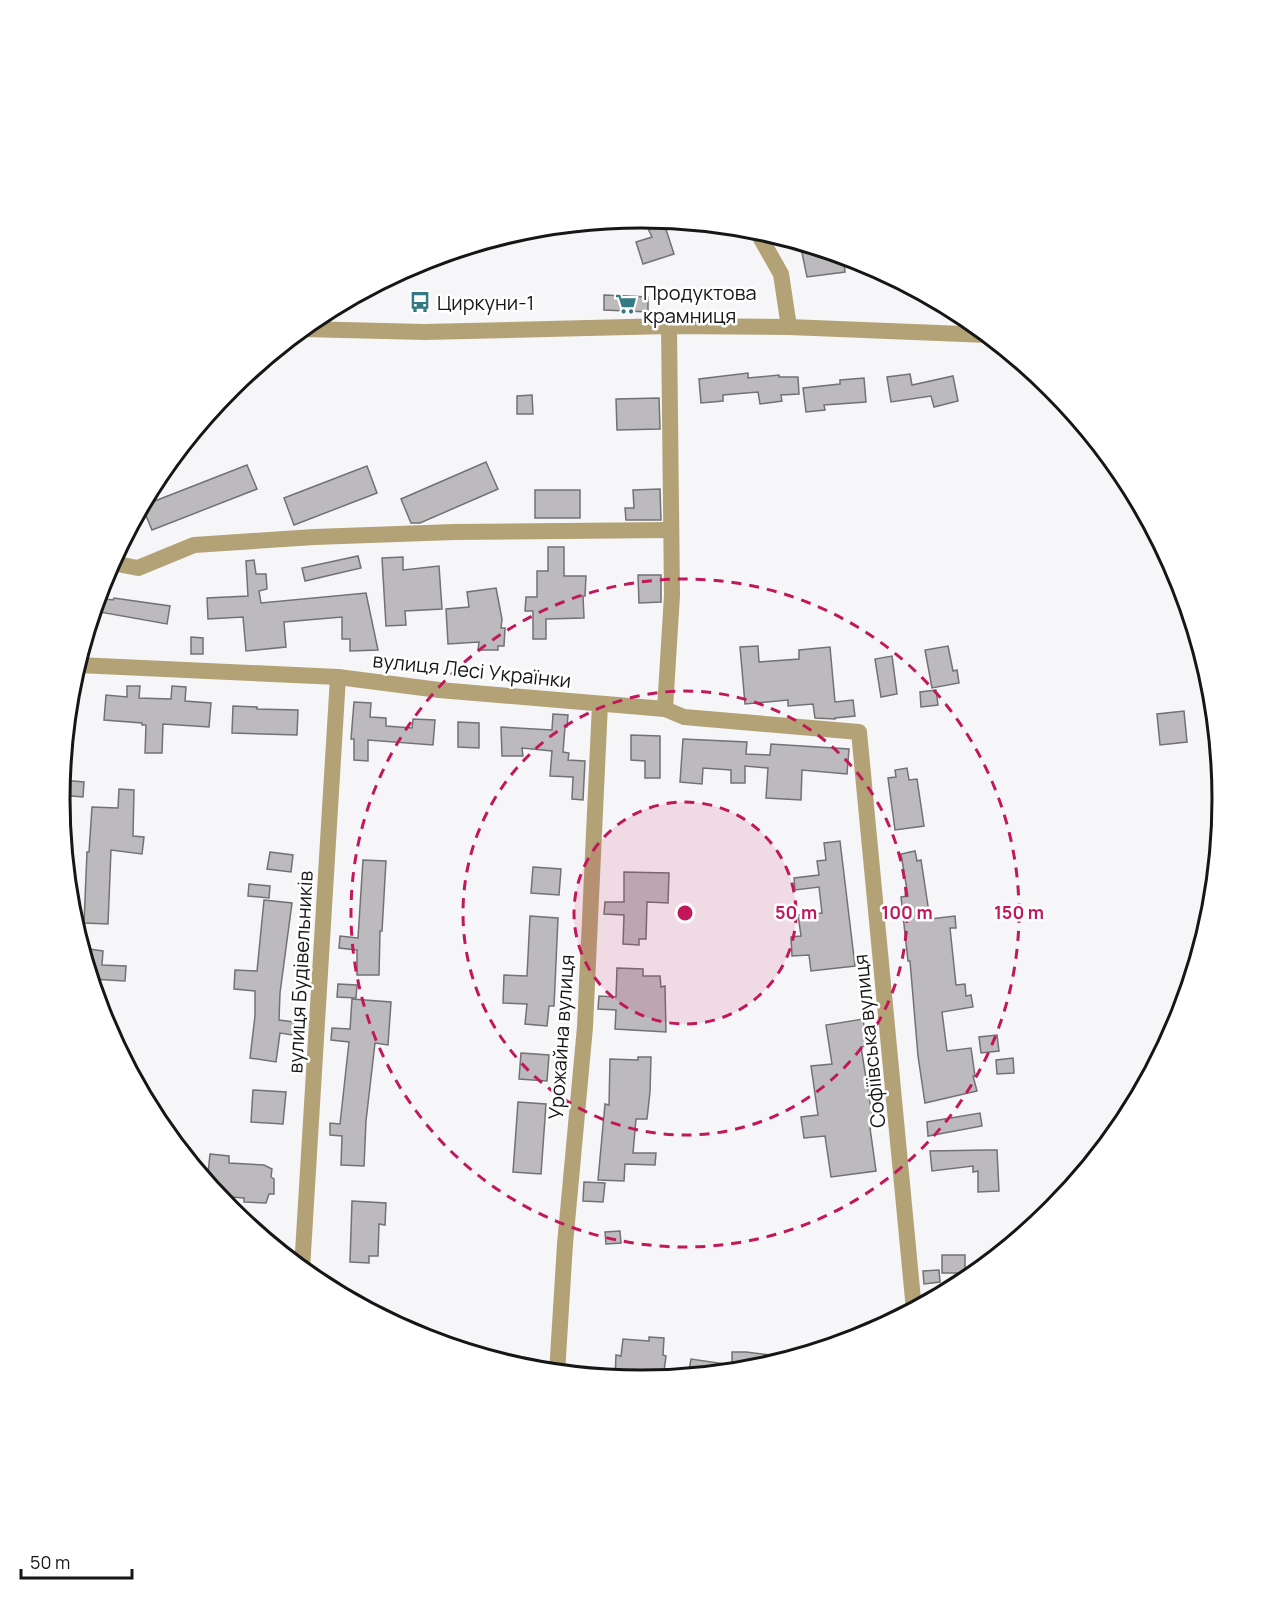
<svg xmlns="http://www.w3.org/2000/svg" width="1283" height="1599" viewBox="0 0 1283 1599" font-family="Manrope,sans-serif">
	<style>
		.building { fill: #bcbabc; stroke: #727173; stroke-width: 1.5 }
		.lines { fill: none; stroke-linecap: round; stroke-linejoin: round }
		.minor { stroke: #b3a276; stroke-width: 16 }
		.tertiary { stroke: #b3a276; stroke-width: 16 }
		.ring { fill: none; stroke: #c2185b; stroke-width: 3; stroke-dasharray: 10 8 }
		.labels { text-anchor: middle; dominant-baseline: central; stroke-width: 5; stroke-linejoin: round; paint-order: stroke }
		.poi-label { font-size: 20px; fill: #161617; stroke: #fff; text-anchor: start }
		.street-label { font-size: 20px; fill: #161617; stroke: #fff }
		.rim { fill: none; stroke: #161617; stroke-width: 3 }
		.centre { fill: #c2185b; stroke: #fff; stroke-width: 3 }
		.ring-label { font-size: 18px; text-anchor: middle; font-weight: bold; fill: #c2185b; stroke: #fff; stroke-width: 5; stroke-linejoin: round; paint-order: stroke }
	</style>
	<rect width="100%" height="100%" fill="#f6f6f8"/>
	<!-- building -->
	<g class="building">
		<path d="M643,218L663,220L674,254L643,264L636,242L652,237Z"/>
		<path d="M800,243L830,252L832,261L844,260L845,272L807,277Z"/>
		<path d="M604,295L648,297V312L604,310Z"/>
		<path d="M748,373V378L779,375V377H798L799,394L781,395L782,401L760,404L758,392L723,395V401L701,403L699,379Z"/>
		<path d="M910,374L912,385L953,376L958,401L934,407L931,396L891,402L887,377Z"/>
		<path d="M864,378L866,402L824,405L825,410L806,412L803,388L840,384V380Z"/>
		<path d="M532,395L533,414H517V396Z"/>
		<path d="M659,398L660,429L617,430L616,399Z"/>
		<path d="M486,462L498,489L420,523H411L401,499Z"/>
		<path d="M247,465L257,489L152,530L142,506Z"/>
		<path d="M367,466L377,493L294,525L284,498Z"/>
		<path d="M660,489L661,520H626L625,508H634L633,490Z"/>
		<rect x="535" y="490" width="45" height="28"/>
		<path d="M548,547H564V576H586L585,596H583L584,618L546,619V639H533V611H525L526,597H537V571H548Z"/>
		<path d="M358,556L361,568L305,581L302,568Z"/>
		<path d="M403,557V570L439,566L442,609L405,611L406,625L386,626L382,558Z"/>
		<path d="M254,560L256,574H266L267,589L259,591L261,603L366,593L378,650L350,651V639H342V617L284,622L286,647L246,651L243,617L208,619L207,598L248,596L246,561Z"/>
		<path d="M638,575H661V602L639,603Z"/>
		<path d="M496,588L502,619L501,628H505L504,646H498V650H478L479,642L448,644L446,609L469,607L467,592Z"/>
		<path d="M98,598L113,600L114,598L170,606L167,624L94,611Z"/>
		<path d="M191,637L203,638V654H191Z"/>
		<path d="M758,646L759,662L799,659V650L830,647L835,702L853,700L855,716L835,718V719L815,718L813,704L788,706V700L745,704L740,647Z"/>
		<path d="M948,646L953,671L957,670L959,683L932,688L925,650Z"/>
		<path d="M892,656L897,694L881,697L875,659Z"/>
		<path d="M127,686H140L139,698L171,699L172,686L186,687L185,701L211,703L209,727L163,724L162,753H145L146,725H142V723L104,720L106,695L127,697Z"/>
		<path d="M936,690L938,705L921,707L920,692Z"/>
		<path d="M354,702L371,703L370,717L386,718V726L412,728L413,719L435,720L433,745L368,740V761L354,760V739H351Z"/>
		<path d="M233,706L257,707V709L298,710L297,735L232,733Z"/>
		<path d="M1184,711L1187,742L1160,745L1157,714Z"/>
		<path d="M553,714L568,715L567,727H565L563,752L569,753L568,760L585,761L583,800L572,799L573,777L550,776L552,751L522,748L523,756H502L501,727L552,730Z"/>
		<path d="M458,722L479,723V748L458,747Z"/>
		<path d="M631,735L660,736V778H645V761L631,760Z"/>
		<path d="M683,739L747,742L746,754L770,755L771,744L849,749L847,774L802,770L801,800L766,798L768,768L745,766V783H731V770L703,768L702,784L680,782Z"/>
		<path d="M907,768L909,780L917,779L924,826L895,830L888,778L896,777L895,770Z"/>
		<path d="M62,780L84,782L83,797L60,795Z"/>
		<path d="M119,789L134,790L133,836L144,837L142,854L111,850L108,924L84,923L87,852H89L92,807L118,808Z"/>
		<path d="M840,841L855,966L811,971L809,955L792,956L791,937L801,936L798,915L822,913L819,887L795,890L794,878L819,875L817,861L826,860L824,843Z"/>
		<path d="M915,851L917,861L921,860L930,919L955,916L956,928H950L956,985L965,984L966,996L971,995L973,1007L942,1012L947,1051L971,1048L975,1076H973L977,1091L925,1103L918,1056L910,961H908L901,897L908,896L901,854Z"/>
		<path d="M270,852L293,855L291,872L267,869Z"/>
		<path d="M363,860L386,861L382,931H380L379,975H357V950L339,948L340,936L358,938Z"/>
		<path d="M533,867L561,869L559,895L531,893Z"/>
		<path d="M624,872L669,873L668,903L647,902L646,939H639V945L623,944L624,915L604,914L605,902H624Z"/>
		<path d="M249,884L270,886L269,898L248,896Z"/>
		<path d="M264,900L292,903L280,993L279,1020L294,1022L292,1035L280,1033L276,1062L250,1058L255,1016V991L234,989L235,970L257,971Z"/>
		<path d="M530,916L558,918L554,1006H549L547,1026L525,1024L527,1004L503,1003L504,975L527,976Z"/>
		<path d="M82,948L103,951L102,965L126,966L125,981L91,979Z"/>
		<path d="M617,968L643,969V976H660L661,987L665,986L666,1032L615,1029L616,1010L598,1009L599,996L616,997Z"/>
		<path d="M338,984L357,985L356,998L337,997Z"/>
		<path d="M352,999L391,1002L388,1045L375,1043L366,1121L364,1166L341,1165L342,1136L330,1135V1123L340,1124L349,1042L331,1040L332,1028L350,1029Z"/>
		<path d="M863,1019L867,1046L861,1047L874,1127L870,1128L876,1171L831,1177L825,1136L804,1138L801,1117L818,1115L811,1066L832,1064L826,1025Z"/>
		<path d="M997,1035L999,1051L981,1053L979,1037Z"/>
		<path d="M521,1053L549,1055L547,1081L519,1079Z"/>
		<path d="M638,1057H651L650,1092L647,1119H636L633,1153H656L655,1165L625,1164L624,1181L598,1180L605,1104L609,1105L610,1059L638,1060Z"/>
		<path d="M1013,1058L1014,1073L997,1074L996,1060Z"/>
		<path d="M253,1090L286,1092L283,1124L251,1122Z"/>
		<path d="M518,1102L546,1104L541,1174L513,1172Z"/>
		<path d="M980,1113L982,1126L928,1136L927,1122Z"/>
		<path d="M987,1150H997L999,1191L978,1192V1171L973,1172V1166L932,1171L930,1151Z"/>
		<path d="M210,1154L229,1156V1163L264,1165L272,1169L271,1177L274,1179V1194H269L266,1203L244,1202V1198L218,1196L207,1183Z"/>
		<path d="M584,1182L605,1183L603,1202L583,1201Z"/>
		<path d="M352,1201L386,1203L385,1225L379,1224L378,1256H369V1263L350,1262Z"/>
		<path d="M620,1231L621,1243L606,1244L605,1232Z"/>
		<rect x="942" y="1255" width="23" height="18"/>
		<path d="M939,1270L940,1282L924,1284L923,1271Z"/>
		<path d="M649,1337L664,1338L663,1355L666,1356L663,1379L641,1381L615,1378L616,1355L621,1356L623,1339L649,1341Z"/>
		<path d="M732,1352H746L794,1358L755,1370L688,1376L691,1359L732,1365Z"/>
	</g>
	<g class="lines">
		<!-- minor -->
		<g class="minor">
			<path d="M756,230L781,274L789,327"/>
			<path d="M112,563L138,568L194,545L314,537L454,532L670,530"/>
			<path d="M78,665L338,677L439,690L665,709L684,717L859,732L914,1310"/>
			<path d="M665,709L672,595L669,326"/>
			<path d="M302,1269L338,677"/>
			<path d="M557,1373L565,1244L585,1027L600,704"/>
		</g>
		<!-- tertiary -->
		<path class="tertiary" d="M302,329L425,332L669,326L789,327L988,335"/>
	</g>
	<!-- distance rings -->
	<circle cx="685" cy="913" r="111" fill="#c2185b" fill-opacity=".12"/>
	<g class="ring">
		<circle cx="685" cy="913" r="111"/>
		<circle cx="685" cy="913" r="222"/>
		<circle cx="685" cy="913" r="334"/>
	</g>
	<!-- icons -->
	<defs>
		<symbol id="bus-bare" viewBox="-9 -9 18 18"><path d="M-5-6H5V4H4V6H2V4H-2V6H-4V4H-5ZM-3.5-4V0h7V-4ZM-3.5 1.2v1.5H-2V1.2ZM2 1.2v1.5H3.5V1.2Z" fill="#337a85" stroke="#fff" stroke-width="2.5" paint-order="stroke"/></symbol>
		<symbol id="supermarket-bare" viewBox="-9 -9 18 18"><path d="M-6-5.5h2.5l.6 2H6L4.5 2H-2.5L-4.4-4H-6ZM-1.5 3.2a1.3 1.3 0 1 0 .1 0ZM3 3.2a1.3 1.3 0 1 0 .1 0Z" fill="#337a85" stroke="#fff" stroke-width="2.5" paint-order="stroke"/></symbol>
	</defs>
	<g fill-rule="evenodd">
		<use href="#bus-bare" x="405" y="287" width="30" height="30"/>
		<use href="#supermarket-bare" x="611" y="289" width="30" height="30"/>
	</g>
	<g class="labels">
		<!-- poi labels -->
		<g class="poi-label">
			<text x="643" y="292">Продуктова<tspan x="643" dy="23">крамниця</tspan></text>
			<text x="437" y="302">Циркуни-1</text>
		</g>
		<!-- street labels -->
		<g class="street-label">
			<text transform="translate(472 670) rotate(6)">вулиця Лесі Українки</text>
			<text transform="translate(300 972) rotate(-87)">вулиця Будівельників</text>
			<text transform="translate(561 1037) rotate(-86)">Урожайна вулиця</text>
			<text transform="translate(869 1041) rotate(-96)">Софіївська вулиця</text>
		</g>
	</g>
	<!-- crop -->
	<path d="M0 0H1283V1599H0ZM70 799a571 571 0 1 1 1142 0a571 571 0 1 1-1142 0Z" fill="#fff" fill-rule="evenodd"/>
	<path class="rim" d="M70 799a571 571 0 1 1 1142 0a571 571 0 1 1-1142 0Z"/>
	<circle cx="685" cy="913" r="9" class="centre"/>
	<g class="ring-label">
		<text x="796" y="919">50 m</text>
		<text x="907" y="919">100 m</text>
		<text x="1019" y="919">150 m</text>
	</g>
	<!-- scale -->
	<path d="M21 1569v9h111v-9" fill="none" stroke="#161617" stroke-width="3"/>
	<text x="30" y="1569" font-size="18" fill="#161617" stroke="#ffffff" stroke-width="4.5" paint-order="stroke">50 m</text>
</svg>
